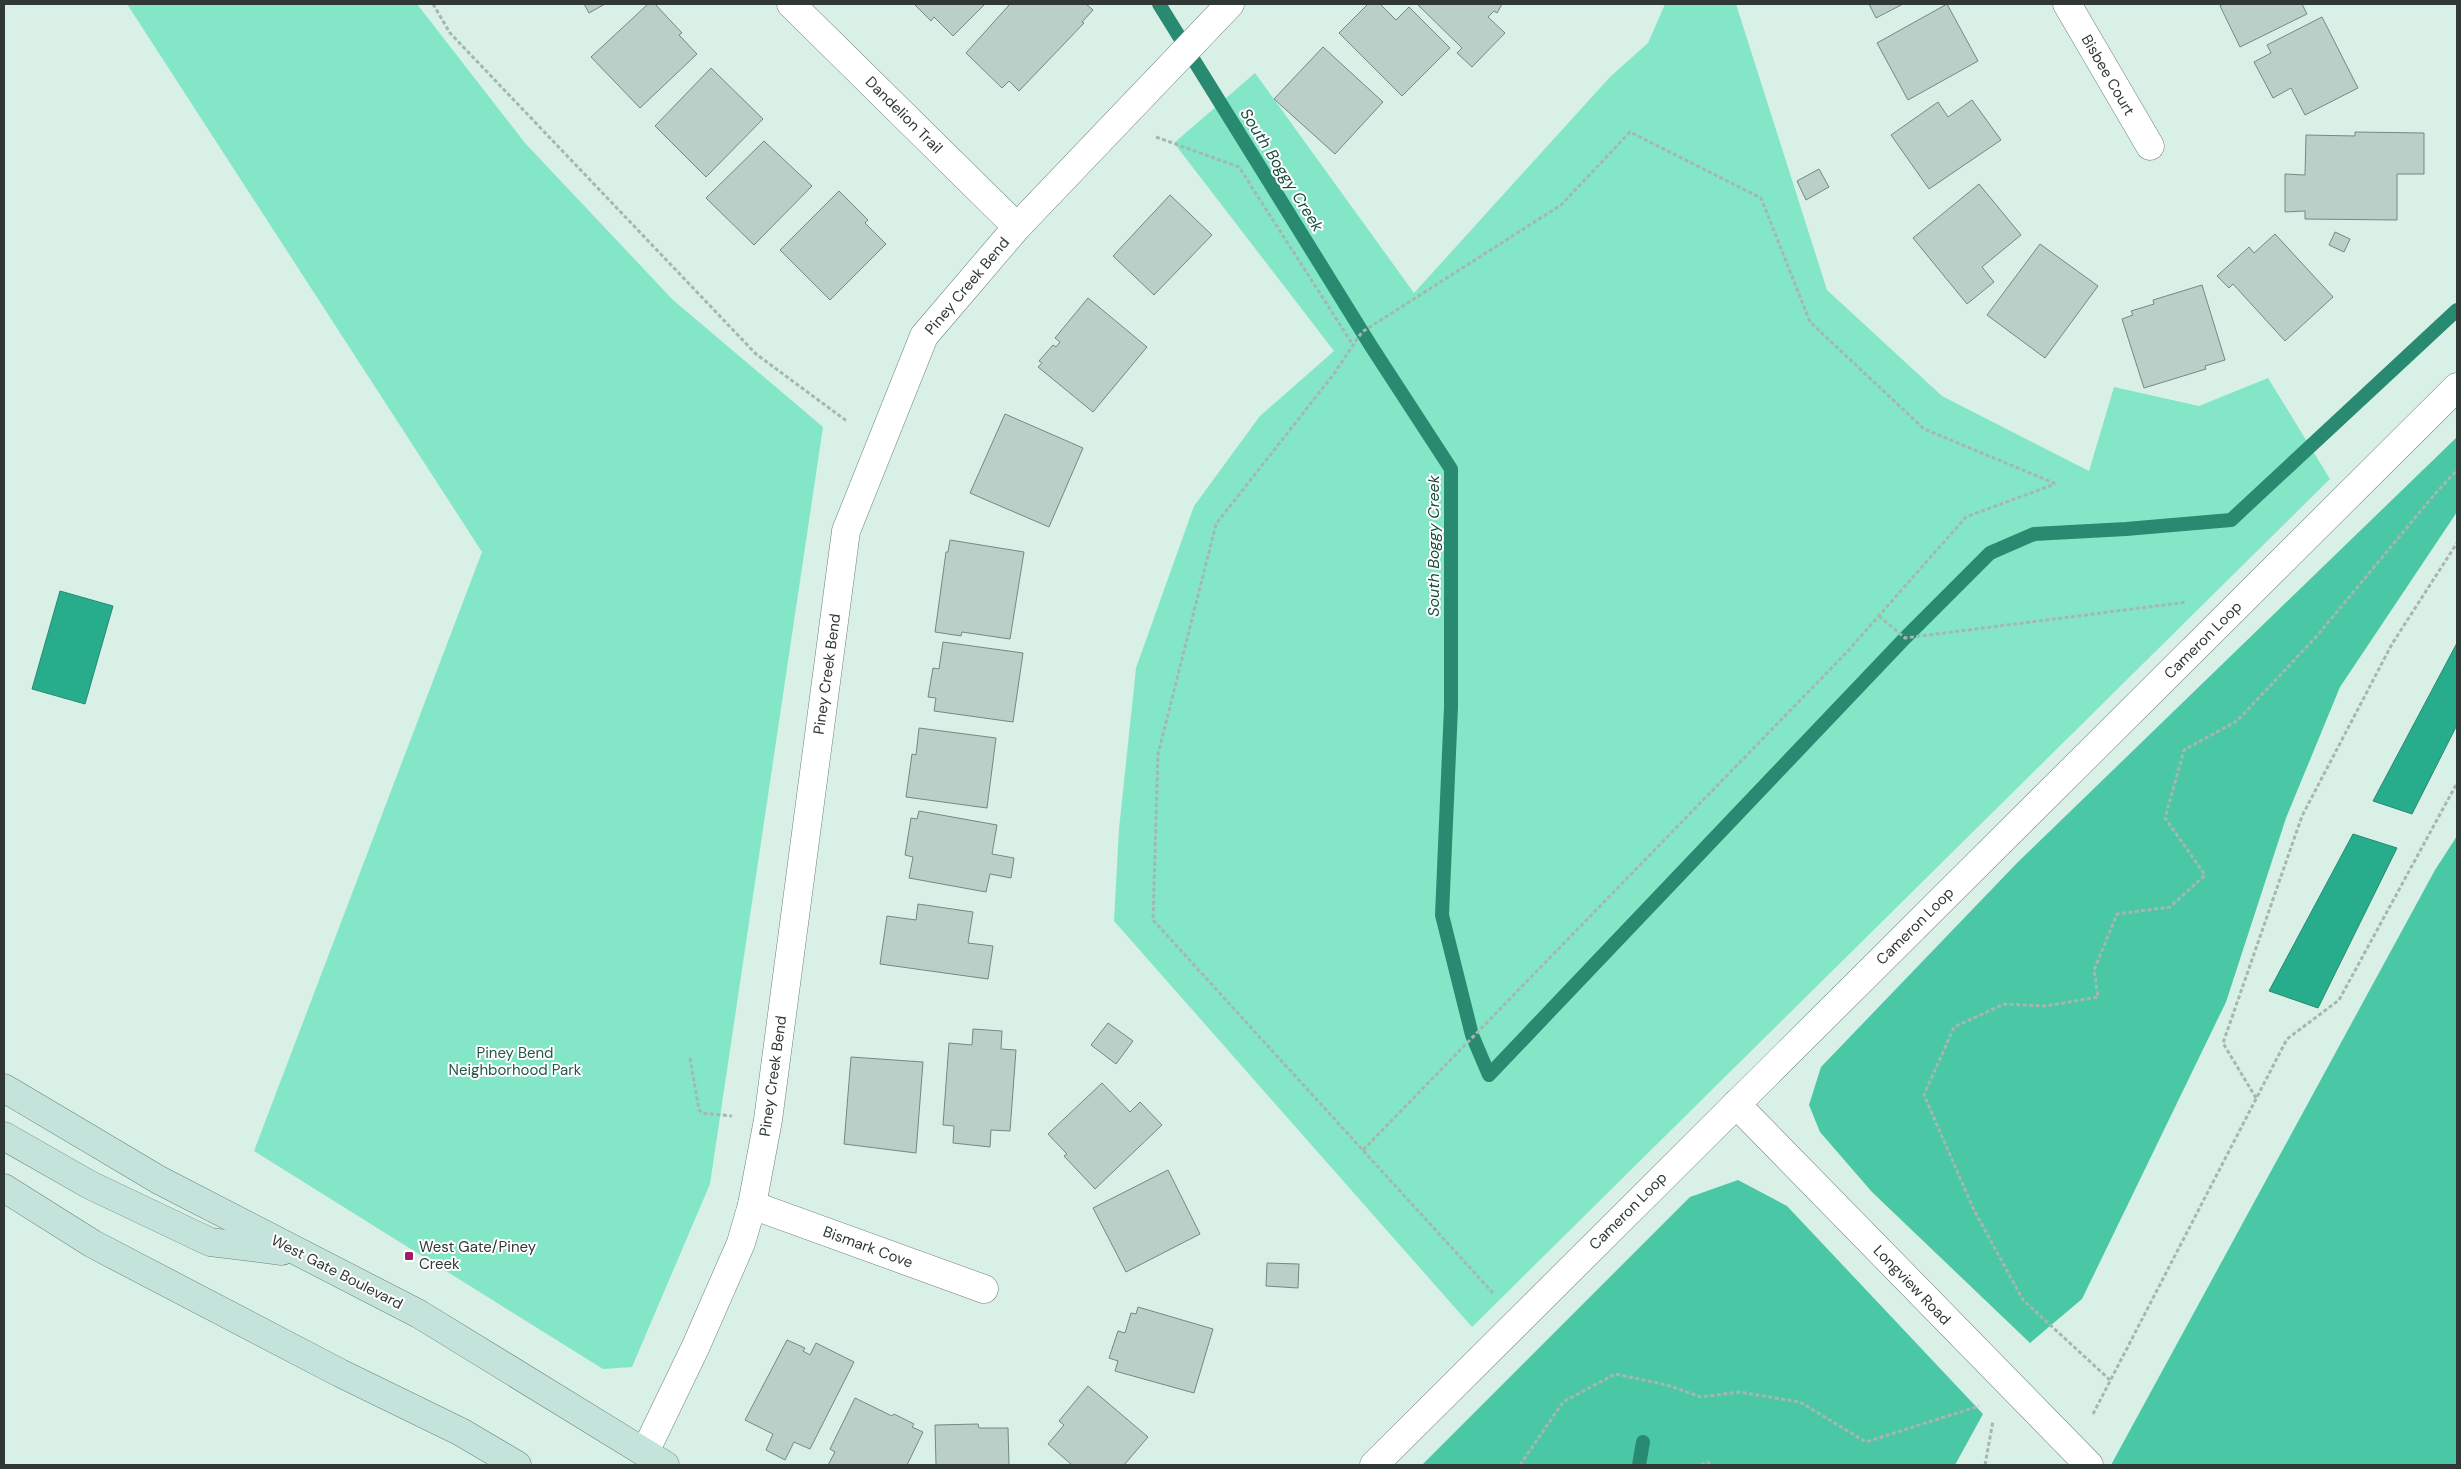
<svg xmlns="http://www.w3.org/2000/svg" width="2461" height="1469" viewBox="0 0 2461 1469" font-family="'DM Sans',sans-serif">
	<style>
		.green { fill: #83e7c7 }
		.forest { fill: #4ac7a4 }
		.water { fill: #27ad8c; stroke: #298a72 }
		.lines { fill: none; stroke-linecap: round; stroke-linejoin: round }
		.stream { stroke: #298a72; stroke-width: 14 }
		.building { fill: #b9cfc7; stroke: #748981 }
		.minor-casing { stroke: #6d817a; stroke-width: 29 }
		.tertiary-casing { stroke: #6d817a; stroke-width: 29 }
		.secondary-casing { stroke: #6d817a; stroke-width: 29 }
		.path { stroke: #a5b7b0; stroke-width: 3; stroke-dasharray: 4 2.5; stroke-linecap: butt }
		.minor { stroke: #fff; stroke-width: 28 }
		.tertiary { stroke: #fff; stroke-width: 28 }
		.secondary { stroke: #c4e4db; stroke-width: 28 }
		.poi-dot { fill: #a11b69; stroke: #fff; stroke-width: 2 }
		.labels { text-anchor: middle; dominant-baseline: central; stroke-width: 4; stroke-linejoin: round; paint-order: stroke }
		.street-label { font-size: 15px; fill: #2f3835; stroke: #fff }
		.park-label { font-size: 15px; fill: #255849; stroke: #fff }
		.poi-label { font-size: 15px; fill: #2f3835; stroke: #fff; text-anchor: start }
		.water-label { font-size: 16px; font-style: italic; fill: #164b3c; stroke: #fff }
	</style>
	<rect width="100%" height="100%" fill="#d9f0e7"/>
	<!-- green -->
	<g class="green">
		<path d="M127,4H417L525,143L673,300L823,427L710,1184L632,1367L603,1369L254,1151L482,552Z"/>
		<path d="M1665,4H1736L1827,290L1942,396L2089,471L2114,387L2199,406L2268,378L2330,479L1472,1327L1114,921L1119,829L1136,668L1194,506L1260,416L1334,351L1174,143L1255,73L1414,293L1610,77L1648,43Z"/>
	</g>
	<!-- forest -->
	<g class="forest">
		<path d="M2457,437V512L2340,687L2286,818L2226,1002L2082,1299L2030,1343L1872,1192L1820,1132L1809,1105L1821,1067L2017,863Z"/>
		<path d="M2457,836V1465H2111L2435,870Z"/>
		<path d="M1738,1180L1787,1206L1983,1414L1955,1465H1422L1690,1197Z"/>
	</g>
	<!-- water -->
	<g class="water">
		<path d="M60,591L113,606L85,704L32,689Z"/>
		<path d="M2457,643V725L2412,814L2373,801Z"/>
		<path d="M2353,834L2397,848L2318,1008L2269,991Z"/>
	</g>
	<g class="lines">
		<!-- stream -->
		<g class="stream">
			<path d="M1159,4L1371,346L1451,469V707L1442,915L1472,1035L1489,1075L1905,638L1990,553L2034,534L2126,529L2231,520L2457,310"/>
			<path d="M1639,1465L1643,1442"/>
		</g>
	</g>
	<!-- building -->
	<g class="building">
		<path d="M584,4H605L589,13Z"/>
		<path d="M648,4H655L682,33L679,35L697,54L640,108L591,57Z"/>
		<path d="M914,4H985L953,36L934,17L931,21Z"/>
		<path d="M1010,4H1086L1093,10L1082,22L1084,23L1019,91L1009,81L1002,88L966,53Z"/>
		<path d="M1368,4H1380L1396,20L1409,7L1450,48L1402,96L1339,33Z"/>
		<path d="M1417,4H1502L1497,13L1494,11L1488,17L1505,33L1472,67L1457,53L1462,48Z"/>
		<path d="M1869,4H1903L1876,18Z"/>
		<path d="M1947,4L1978,61L1908,100L1877,43Z"/>
		<path d="M2223,4H2302L2307,14L2240,47L2220,6Z"/>
		<path d="M2322,17L2358,88L2305,115L2291,88L2273,98L2254,62L2271,53L2267,45Z"/>
		<path d="M1323,47L1383,102L1335,154L1274,99Z"/>
		<path d="M711,68L763,119L706,177L655,126Z"/>
		<path d="M1972,100L2001,140L1929,189L1891,135L1938,102L1948,117Z"/>
		<path d="M2355,132L2424,133V174H2397V220L2305,219V211L2285,212V174L2305,175L2306,135L2355,136Z"/>
		<path d="M764,141L812,186L754,245L706,198Z"/>
		<path d="M1819,169L1829,187L1806,200L1797,181Z"/>
		<path d="M1979,184L2021,235L1982,267L1994,282L1967,304L1913,238Z"/>
		<path d="M839,191L868,220L865,223L886,244L830,300L780,250Z"/>
		<path d="M1170,195L1212,235L1154,295L1113,256Z"/>
		<path d="M2335,232L2350,239L2344,252L2329,245Z"/>
		<path d="M2275,234L2333,297L2285,341L2233,284L2229,288L2217,276L2249,247L2254,253Z"/>
		<path d="M2040,244L2098,286L2045,358L1987,315Z"/>
		<path d="M2202,285L2225,360L2205,366L2206,369L2144,388L2122,319L2133,315L2131,311L2154,304L2153,300Z"/>
		<path d="M1088,298L1147,347L1093,412L1038,367L1042,363L1039,361L1053,345L1056,347L1060,342L1055,338Z"/>
		<path d="M1005,414L1083,448L1049,527L970,493Z"/>
		<path d="M950,540L1024,552L1010,639L962,632L961,636L935,632L946,552H948Z"/>
		<path d="M943,642L1023,653L1013,722L934,711L936,698L928,697L933,668L939,669Z"/>
		<path d="M919,728L996,738L987,808L906,797L912,754L916,755Z"/>
		<path d="M919,811L997,825L992,854L1014,858L1011,878L990,874L986,892L909,878L913,857L905,855L911,818L917,819Z"/>
		<path d="M918,904L973,912L968,943L993,946L988,979L880,964L887,916L916,920Z"/>
		<path d="M1108,1023L1133,1041L1116,1064L1091,1045Z"/>
		<path d="M973,1029L1002,1031L1001,1049L1016,1050L1010,1131L991,1130L990,1147L953,1143L954,1126L943,1125L949,1043L972,1045Z"/>
		<path d="M851,1057L923,1062L916,1153L844,1144Z"/>
		<path d="M1102,1083L1130,1112L1140,1102L1162,1125L1095,1189L1064,1156L1067,1154L1048,1134Z"/>
		<path d="M1168,1170L1200,1234L1126,1272L1093,1208Z"/>
		<path d="M1267,1263L1299,1264L1298,1288L1266,1286Z"/>
		<path d="M1138,1307L1213,1329L1194,1393L1115,1371L1118,1361L1109,1358L1118,1331L1125,1333L1131,1313L1136,1314Z"/>
		<path d="M787,1340L805,1348L803,1351L810,1355L816,1343L854,1362L810,1449L794,1442L785,1460L766,1450L773,1434L745,1420Z"/>
		<path d="M1088,1386L1148,1437L1124,1465H1072L1048,1444L1064,1425L1059,1421Z"/>
		<path d="M855,1398L892,1416L894,1414L914,1424L912,1427L923,1432L907,1465H828L835,1452L830,1449Z"/>
		<path d="M978,1424L979,1428H1008L1009,1465H936L935,1425Z"/>
	</g>
	<g class="lines">
		<defs>
			<g id="minor">
				<path d="M791,4L1017,227"/>
				<path d="M2067,4L2150,146"/>
				<path d="M1736,1104L2089,1465"/>
				<path d="M752,1205L984,1289"/>
				<path d="M645,1452L696,1346L741,1243L752,1205L768,1120L846,531L924,336L1017,227L1230,4"/>
			</g>
			<path id="tertiary" d="M1374,1465L2457,387"/>
			<g id="secondary">
				<path d="M4,1088L159,1180L419,1314L665,1465"/>
				<path d="M4,1136L90,1185L210,1242L282,1251"/>
				<path d="M4,1188L93,1244L340,1373L461,1432L517,1465"/>
			</g>
		</defs>
		<!-- minor casing -->
		<use href="#minor" class="minor-casing"/>
		<!-- tertiary casing -->
		<use href="#tertiary" class="tertiary-casing"/>
		<!-- secondary casing -->
		<use href="#secondary" class="secondary-casing"/>
		<!-- path -->
		<g class="path">
			<path d="M433,4L450,33L756,354L848,422"/>
			<path d="M1156,137L1239,167L1353,345"/>
			<path d="M1879,616L1905,638L2187,602"/>
			<path d="M690,1058L699,1110L702,1113L732,1116"/>
			<path d="M2256,1098L2223,1043L2302,816L2392,644L2457,543"/>
			<path d="M1363,1150L1847,652L1966,517L2055,484"/>
			<path d="M1493,1293L1153,920L1158,754L1216,524L1333,375L1362,332L1561,205L1630,132L1761,198L1810,322L1924,429L2056,484"/>
			<path d="M2110,1380L2023,1300L1974,1210L1924,1095L1954,1027L2004,1004L2046,1006L2098,997L2094,970L2117,914L2170,907L2205,875L2165,818L2184,750L2237,721L2316,637L2434,495L2457,470"/>
			<path d="M2093,1414L2287,1039L2339,1000L2457,783"/>
			<path d="M1520,1465L1563,1402L1615,1374L1667,1385L1701,1397L1739,1392L1800,1402L1866,1442L1979,1406"/>
			<path d="M1701,1465L1707,1462L1713,1465"/>
			<path d="M1985,1465L1993,1421"/>
		</g>
		<!-- minor -->
		<use href="#minor" class="minor"/>
		<!-- tertiary -->
		<use href="#tertiary" class="tertiary"/>
		<!-- secondary -->
		<use href="#secondary" class="secondary"/>
	</g>
	<!-- markers -->
	<rect class="poi-dot" x="404" y="1251" width="10" height="10" rx="2.5"/>
	<g class="labels">
		<!-- street labels -->
		<g class="street-label">
			<text transform="translate(2108 75) rotate(60)">Bisbee Court</text>
			<text transform="translate(904 115) rotate(45)">Dandelion Trail</text>
			<text transform="translate(967 286) rotate(-50)">Piney Creek Bend</text>
			<text transform="translate(2203 640) rotate(-45)">Cameron Loop</text>
			<text transform="translate(827 674) rotate(-82)">Piney Creek Bend</text>
			<text transform="translate(1915 926) rotate(-45)">Cameron Loop</text>
			<text transform="translate(773 1076) rotate(-82)">Piney Creek Bend</text>
			<text transform="translate(1628 1211) rotate(-45)">Cameron Loop</text>
			<text transform="translate(868 1247) rotate(20)">Bismark Cove</text>
			<text transform="translate(337 1272) rotate(27)">West Gate Boulevard</text>
			<text transform="translate(1912 1285) rotate(46)">Longview Road</text>
		</g>
		<!-- park labels -->
		<g class="park-label">
			<text x="515" y="1053">Piney Bend<tspan x="515" dy="17">Neighborhood Park</tspan></text>
		</g>
		<!-- poi labels -->
		<g class="poi-label">
			<text x="419" y="1247">West Gate/Piney<tspan x="419" dy="17">Creek</tspan></text>
		</g>
		<!-- water labels -->
		<g class="water-label">
			<text transform="translate(1282 170) rotate(58)">South Boggy Creek</text>
			<text transform="translate(1433 546) rotate(-90)">South Boggy Creek</text>
		</g>
	</g>
	<!-- border -->
	<rect width="2461" height="1469" fill="none" stroke="#2f3835" stroke-width="10"/>
</svg>
